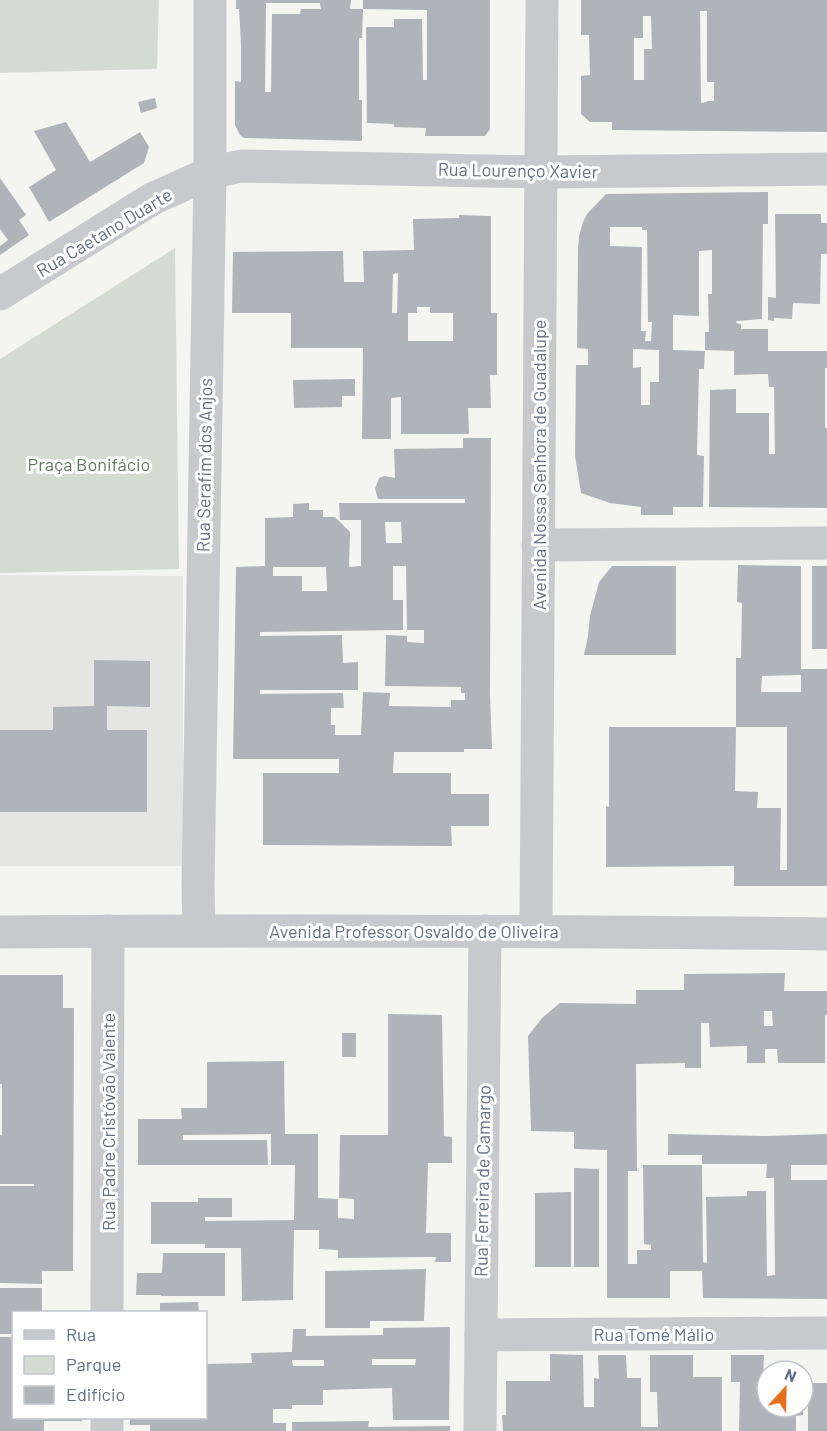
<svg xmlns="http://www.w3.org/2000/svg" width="827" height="1431" viewBox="0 0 827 1431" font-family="Barlow,sans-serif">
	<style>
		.built { fill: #e5e5e4 }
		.green { fill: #d4dcd1 }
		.building { fill: #afb4ba; fill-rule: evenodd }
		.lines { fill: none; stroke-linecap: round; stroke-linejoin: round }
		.minor { stroke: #c7c9cd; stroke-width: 33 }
		.labels { text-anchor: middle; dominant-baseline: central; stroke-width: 6; stroke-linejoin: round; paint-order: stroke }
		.street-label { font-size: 18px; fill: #636f82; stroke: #fff }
		.park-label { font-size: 18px; fill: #637962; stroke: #fff }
	</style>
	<rect width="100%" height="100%" fill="#f4f5f0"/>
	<!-- built -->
	<path class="built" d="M0,575L183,576V866H0Z"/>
	<!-- green -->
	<g class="green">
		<path d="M0,0H159L157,69L0,73Z"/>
		<path d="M175,248L179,569L0,573V359Z"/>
	</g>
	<!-- building -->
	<g class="building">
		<path d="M236,0H351L350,9H363L362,38H359V100H362V141L244,138L240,135L235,125V81L241,82V44L239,9H236ZM266,3H320L321,9H301L300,14H272L271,92H265Z"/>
		<path d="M363,0H490V129L485,136H425L426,128L394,127V124L367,123L366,27H394V19H422L423,80H427V10L363,9Z"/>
		<path d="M581,0H827V132L612,130V122H590L581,114V76L590,75L589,35H581ZM700,11H707V82H714V101H707V102L701,103ZM643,16H651L652,49H644V80H634V38H643Z"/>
		<path d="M155,98L157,108L141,113L138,102Z"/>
		<path d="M66,122L90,162L140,132L149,147L144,163L49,222L29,187L56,170L34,131Z"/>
		<path d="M0,178L26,215L19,220L29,235L0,255V246L8,240L0,229Z"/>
		<path d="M768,192V224H763L762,319L737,321L736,323L741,324V329H768V351H827V368H825V428H827V508L709,507L710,390L736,389V413H769V454H775L774,387H769L768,374L734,375V351L705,350V332H709L708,294H712V250L699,251V316L673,315V350L705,351L704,369H699L697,455L704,456L703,507H673V515H641V507L610,503L581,493L575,456L576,365H588V349L577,348L578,249L579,236L583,222L587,214L606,194ZM610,227H642V230H647L648,322H652L651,341H645L646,331H641L642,247L610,246ZM633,349L659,350V382H650V405H641V367L633,368Z"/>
		<path d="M775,214H821V223H827V254H821L820,304L793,303L792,319L774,318V321L768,320V297L776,298Z"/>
		<path d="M459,215L491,216V313H497V375H490L491,408H468L469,434H401V397L391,398V439H362L363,348H291V313H232L233,252L343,251L344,282H364L363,251L414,250L413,219L459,218ZM398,273L397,313H392L393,274ZM417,307H430V313H453V341H408V313H417Z"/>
		<path d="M355,379V396H342V407L294,408L293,380Z"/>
		<path d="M463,438H491L490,694L492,749H464V752H394L393,773H451V794H489V826H451L452,846L263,845V773H339V759H233L236,567L265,566V518L293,517V504L309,503V510H323V517H335L350,532L349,567L361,566V520H340L339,503H465V499H378L375,489L379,478L384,476L395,478L394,449L463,448ZM385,522H401L402,543H386ZM393,566H406L407,630H424V643L407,642V636L386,635L385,686L461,687V693H465V700H451V707L389,706L390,693L363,692L361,735H335V725H331V708H344L343,693L260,694V690H358V662L343,663L342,635L260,636V632L403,630V600H393ZM273,567H326L327,591H302V576H273Z"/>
		<path d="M738,565L801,566V669H827V886H734V866L606,867V806L609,807V727H736L735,791L758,792L757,808H781L780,870H787V727H736V658H741L742,603L737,602ZM801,675V692H761L762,676Z"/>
		<path d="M612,566H676V655H584L588,636L590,616L599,582Z"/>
		<rect x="812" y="566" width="15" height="83"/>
		<path d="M94,660L150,661V707L107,706V730H147V812H0V730H53V707L94,706Z"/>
		<path d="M785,973L784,991H827V1015H825V1063H778L777,1049H765V1063H747V1046L710,1047L709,1023H701V1068H685V1063L636,1064L637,1171H628V1264H637V1250H651V1245L644,1244L643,1165H702L703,1262L707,1263L706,1197L747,1196V1191H766L767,1276L775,1275L774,1178H766L767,1164H702V1155H668V1134L767,1136L827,1134V1165H791V1180H827V1299L703,1298L702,1271H670V1298H607V1150L574,1149V1132L531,1131L528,1036L542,1018L560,1003L636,1004V990H684V974ZM764,1011H772L773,1026H764Z"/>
		<path d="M0,975H63V1008H74L73,1271H42V1284L0,1283V1186H34V1184H0V1135H2V1084H0Z"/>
		<path d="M388,1014L442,1015L444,1136L452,1137V1163H428L426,1233H451V1262H435L436,1257H425L338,1258V1250L319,1249V1230H294L293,1300L242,1301L241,1248H205V1244H151V1202H198V1198H232V1217H205V1221L294,1220L295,1165H271V1134L183,1135V1140H267L268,1165H138V1119H182L181,1108H207V1062L284,1061L285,1134H318V1198L338,1199V1218L354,1219V1199L339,1198L340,1135H388Z"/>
		<rect x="342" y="1033" width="14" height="24"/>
		<path d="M574,1168L599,1169V1267H574Z"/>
		<path d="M571,1192V1267H535V1193Z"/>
		<path d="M163,1253H225V1296H161V1295H136L137,1273H162Z"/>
		<path d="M426,1269L424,1321H370V1328H325V1271Z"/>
		<path d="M0,1288H42V1312H14V1334H0Z"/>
		<path d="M198,1302L199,1312H160V1303Z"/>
		<path d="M450,1327L449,1420H393L392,1388L323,1390V1405H292V1409H273V1423H286V1431H150V1425H130V1418H206V1364L252,1363L251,1353L292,1352L293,1329H306V1336L383,1335V1328ZM372,1359H416L415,1365H372ZM292,1360H324V1366H293Z"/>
		<path d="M0,1337H14V1418H82V1421H44V1431H0Z"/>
		<path d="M550,1354L583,1355L584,1407H594V1378L599,1379L598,1355H626L627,1378H641V1427H658L657,1392H650V1355H693V1377H722V1431H503L502,1415H506V1381H550Z"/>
		<path d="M731,1355H764L763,1379H767V1407H803V1415L796,1416V1431H739L740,1382H731Z"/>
		<rect x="808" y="1383" width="19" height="48"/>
		<path d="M369,1421L368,1427L450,1426V1431H292V1422Z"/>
	</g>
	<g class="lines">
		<!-- minor -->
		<g class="minor">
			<path d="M0,294L152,199L210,173L241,166L541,172L827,169"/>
			<path d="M538,545L827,543"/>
			<path d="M199,930L198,886L210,173V0"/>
			<path d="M536,931L542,0"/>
			<path d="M0,932C276,930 551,931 827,934"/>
			<path d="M107,1312L108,931"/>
			<path d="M481,1335L827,1333"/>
			<path d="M107,1431V1418"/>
			<path d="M480,1431L485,931"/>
		</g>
	</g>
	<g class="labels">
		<!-- street labels -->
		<g class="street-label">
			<text transform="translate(518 170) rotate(1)">Rua Lourenço Xavier</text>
			<text transform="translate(104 232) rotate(-31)">Rua Caetano Duarte</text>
			<text transform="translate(204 465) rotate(-89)">Rua Serafim dos Anjos</text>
			<text transform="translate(539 465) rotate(-90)">Avenida Nossa Senhora de Guadalupe</text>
			<text x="414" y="931">Avenida Professor Osvaldo de Oliveira</text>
			<text transform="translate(108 1122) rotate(-90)">Rua Padre Cristóvão Valente</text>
			<text transform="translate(482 1181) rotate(-89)">Rua Ferreira de Camargo</text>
			<text x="654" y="1334">Rua Tomé Málio</text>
		</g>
		<!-- park labels -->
		<g class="park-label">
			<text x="89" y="464">Praça Bonifácio</text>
		</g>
	</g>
	<!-- legend -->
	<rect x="12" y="1311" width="195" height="108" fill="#ffffff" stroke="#c1c5cd" stroke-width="1.5"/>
	<rect x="24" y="1330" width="30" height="9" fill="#c7c9cd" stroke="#c1c5cd" stroke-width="1.5"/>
	<text x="66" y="1341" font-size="18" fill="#636f82">Rua</text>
	<rect x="24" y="1356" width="30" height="18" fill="#d4dcd1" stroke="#c1c5cd" stroke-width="1.5"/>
	<text x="66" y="1371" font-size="18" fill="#636f82">Parque</text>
	<rect x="24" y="1386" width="30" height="18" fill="#afb4ba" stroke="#c1c5cd" stroke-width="1.5"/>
	<text x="66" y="1401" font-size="18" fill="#636f82">Edifício</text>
	<!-- north arrow -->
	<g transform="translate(785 1389) rotate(22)"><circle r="28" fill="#ffffff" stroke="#c1c5cd" stroke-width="1.5"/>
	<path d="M0-4.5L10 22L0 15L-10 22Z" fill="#e66f1f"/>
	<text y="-9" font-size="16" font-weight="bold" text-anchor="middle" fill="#636f82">N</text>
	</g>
</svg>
